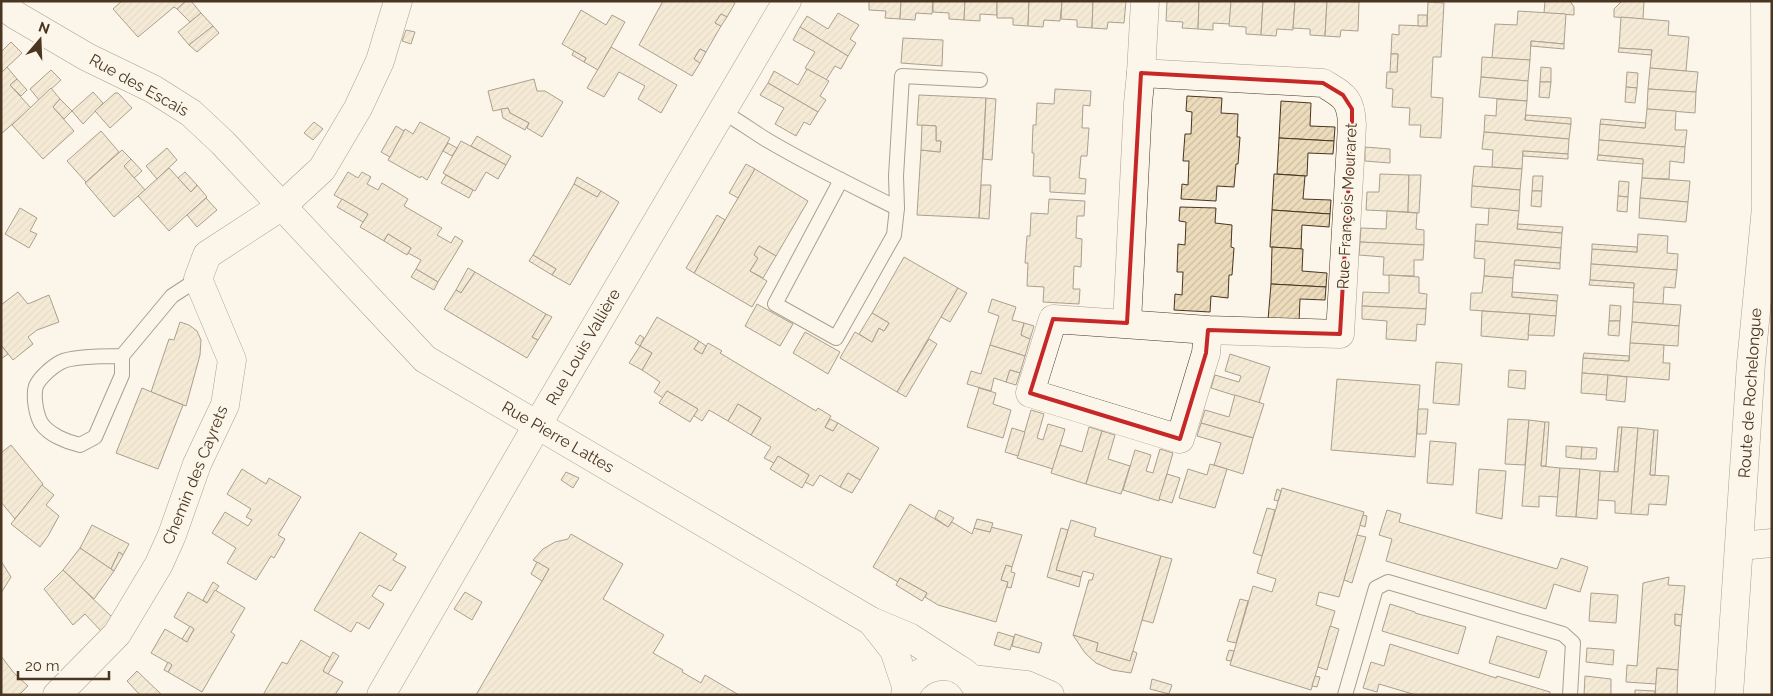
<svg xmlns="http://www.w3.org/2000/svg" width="1773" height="696" viewBox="0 0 1773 696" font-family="Raleway,sans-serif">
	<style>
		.building { fill: url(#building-hatch); stroke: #4a3520 }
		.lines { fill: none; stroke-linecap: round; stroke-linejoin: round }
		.service-casing { stroke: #4a3520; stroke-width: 16 }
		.minor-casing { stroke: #4a3520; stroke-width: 29 }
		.secondary-casing { stroke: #4a3520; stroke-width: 29 }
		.service { stroke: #fbf6e9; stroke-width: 14 }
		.minor { stroke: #fbf6e9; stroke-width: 28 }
		.secondary { stroke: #fbf6e9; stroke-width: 28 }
		.marked { fill: none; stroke: #c62828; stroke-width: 4; stroke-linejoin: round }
		.labels { text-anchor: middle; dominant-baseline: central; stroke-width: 4; stroke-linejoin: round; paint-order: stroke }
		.street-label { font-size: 16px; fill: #4a3520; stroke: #fbf6e9 }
	</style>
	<defs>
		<pattern id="building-hatch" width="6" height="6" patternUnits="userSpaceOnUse" patternTransform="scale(1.25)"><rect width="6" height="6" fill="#ecdcbc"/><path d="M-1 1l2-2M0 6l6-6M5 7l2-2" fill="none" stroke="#ccbda1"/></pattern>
	</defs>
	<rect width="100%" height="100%" fill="#fbf6e9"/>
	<!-- building -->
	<g class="building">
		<path d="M122,1H186L177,9L174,7L138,37L113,9Z"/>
		<path d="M186,1H191L201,13L190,22L177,9Z"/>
		<path d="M663,1H732L735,3L727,17L721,14L715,23L721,26L706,52L700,49L694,59L700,63L692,76L639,45Z"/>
		<path d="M869,1H901L900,19L885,18L886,11L869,10Z"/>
		<path d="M901,1H933L932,14L916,13L915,20L900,19Z"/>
		<path d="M933,1H965L964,20L949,19V13L933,12Z"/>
		<path d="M965,1H997V15L980,14V21L964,20Z"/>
		<path d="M997,1H1029L1028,26L1013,25V18H997Z"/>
		<path d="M1029,1H1062L1060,21L1044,20L1043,27L1028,26Z"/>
		<path d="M1062,1H1093L1092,28L1077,27V20L1061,19Z"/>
		<path d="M1093,1H1126L1124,23L1108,22L1107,29L1092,28Z"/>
		<path d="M1167,1H1199L1198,29L1182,28L1183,22L1166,21Z"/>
		<path d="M1199,1H1231L1230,24L1213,23V30L1198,29Z"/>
		<path d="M1231,1H1263L1261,35L1246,34V27L1229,26Z"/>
		<path d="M1263,1H1295L1293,30L1277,29L1276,36L1261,35Z"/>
		<path d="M1295,1H1327L1325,36L1310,35V29L1293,28Z"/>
		<path d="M1327,1L1359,2L1358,31L1341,30L1340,37L1325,36Z"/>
		<path d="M1545,1H1570L1574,7V15L1544,13Z"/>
		<path d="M1622,1H1644L1643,19L1614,17V9Z"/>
		<path d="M1428,2L1444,3L1441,57H1433L1431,97L1443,98L1441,138L1420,137L1421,125H1409L1410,108L1392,107L1393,89L1386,88L1387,72H1397L1398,54H1391L1392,34L1399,35V25L1427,26Z"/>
		<path d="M581,10L606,25L612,15L625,22L598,70L584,62L586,58L562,44Z"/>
		<path d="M1518,11L1566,14L1564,44L1531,41L1530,60L1492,58L1495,24L1517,25Z"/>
		<path d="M201,13L213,26L189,45L178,32Z"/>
		<path d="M838,13L859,25L850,39L856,43L848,56L800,27L807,16L828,29Z"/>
		<path d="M721,14L727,17L721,26L715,23Z"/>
		<rect x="1418" y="15" width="9" height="11"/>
		<path d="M1621,17L1669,21L1668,35L1689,37L1686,71L1650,68L1652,50L1619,48Z"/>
		<path d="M213,26L219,33L197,52L189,45Z"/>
		<path d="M800,27L848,56L841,69L835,66L826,80L805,68L815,52L793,40Z"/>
		<path d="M406,30L415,32L411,44L402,41Z"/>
		<path d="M903,38L943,40L942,66L901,63Z"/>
		<path d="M1531,41L1564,44V49L1531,46Z"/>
		<path d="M11,42L22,53L2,72L1,52Z"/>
		<path d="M611,47L677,85L661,113L638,99L645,86L619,72L604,97L587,88Z"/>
		<path d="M1619,48L1652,50L1651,55L1618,52Z"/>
		<path d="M700,49L706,52L700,63L694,59Z"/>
		<path d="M574,51L586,58L584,62L572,55Z"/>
		<path d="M1391,54H1398L1397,72H1390Z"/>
		<path d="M1482,57L1530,60L1528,81L1481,77Z"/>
		<path d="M7,67L17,79L10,85L31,108L1,134V73Z"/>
		<path d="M1541,67L1551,68V82H1540Z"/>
		<path d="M1650,68L1698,72L1696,92L1648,89Z"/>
		<path d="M807,69L829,81L820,96L826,100L818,112L768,83L774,71L798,85Z"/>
		<path d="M51,70L61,80L39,100L30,89Z"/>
		<path d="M1627,72L1638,73L1637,88L1626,87Z"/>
		<path d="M1481,77L1528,81L1527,101L1479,97Z"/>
		<path d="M17,79L27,90L21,96L10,85Z"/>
		<path d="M534,79L537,91H545L563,102L542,137L527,128L529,123L510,113L508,108L493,111L488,91Z"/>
		<path d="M1540,82H1551L1549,98L1539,97Z"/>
		<path d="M768,83L818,112L810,125L804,122L796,136L775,124L784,108L760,95Z"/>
		<path d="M1626,87L1637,88L1635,103L1625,102Z"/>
		<path d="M51,88L60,99L53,107L74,131L43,159L12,125Z"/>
		<path d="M1055,89L1091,91L1090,106L1083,105L1082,128H1089L1087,156H1081L1079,178L1086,179L1085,194L1050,192V177L1033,176L1034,153H1032L1033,125H1036L1037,103L1054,104Z"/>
		<path d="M1648,89L1696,92L1695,113L1647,109Z"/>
		<path d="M93,92L103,103L83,124L72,111Z"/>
		<path d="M115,93H118L132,108L110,128L95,111Z"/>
		<path d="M919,95L986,98L979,218L917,215L921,150L940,152L941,141H936V126L917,125Z"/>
		<path d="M1187,96L1222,98L1221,113L1238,114L1237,137H1240L1238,164H1236L1234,187L1217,186L1216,201L1181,199L1182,184L1188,185L1189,161H1183L1185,134H1191L1192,112L1186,111Z"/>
		<path d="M986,98L996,99L992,160L983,159Z"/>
		<path d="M60,99L72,111L64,119L53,107Z"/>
		<path d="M1497,99L1527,101L1525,120L1571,124L1569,139L1484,132L1485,115L1496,116Z"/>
		<path d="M1281,101L1311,103L1310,126L1335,127L1334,141L1279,138Z"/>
		<path d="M508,108L510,113L529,123L525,130L503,118L501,109Z"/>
		<path d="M1647,109L1676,111L1675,130H1687L1685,147L1599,140L1600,124L1645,128Z"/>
		<path d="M1526,115L1571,118V124L1525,120Z"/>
		<path d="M1601,119L1646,123L1645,128L1600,124Z"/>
		<path d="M314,122L323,129L313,140L304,133Z"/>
		<path d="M420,122L450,138L427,180L421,176L420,178L388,160L405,129L413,134Z"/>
		<path d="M922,125L936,126V141H941L940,152L921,150Z"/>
		<path d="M396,126L404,131L390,157L381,152Z"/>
		<path d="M101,131L119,152L86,182L67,161Z"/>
		<path d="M1484,132L1569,139L1568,154L1523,151L1522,169L1492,167L1493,150L1482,149Z"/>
		<path d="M477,136L511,156L506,165L471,146Z"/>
		<path d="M1279,138L1334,141L1333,154L1308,153L1307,176L1277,174Z"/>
		<path d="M1599,140L1685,147L1684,163L1670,161L1669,179L1642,178L1643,159L1598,155Z"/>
		<path d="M461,141L506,165L498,179L486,172L475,191L443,173Z"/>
		<path d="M448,143L457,148L452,156L443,151Z"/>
		<path d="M1365,147L1390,149V163L1365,161Z"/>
		<path d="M167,148L177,160L157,179L146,166Z"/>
		<path d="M122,150L131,159L124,166L145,190L114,217L85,183Z"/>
		<path d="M1523,151L1568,154V159L1523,156Z"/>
		<path d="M1598,155L1643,159V164L1597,160Z"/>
		<path d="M131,159L142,171L134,178L124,166Z"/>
		<path d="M746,164L755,169L738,198L729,193Z"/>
		<path d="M1474,166L1522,169L1520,190L1472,186Z"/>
		<path d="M169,168L191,192L197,185L207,197L169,231L138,196Z"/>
		<path d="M755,169L808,201L776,256L759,246L754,255L758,258L750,271L767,281L752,307L694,273Z"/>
		<path d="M185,172L197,185L191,192L178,178Z"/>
		<path d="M348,172L358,178L362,172L371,177L367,184L378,190L382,183L408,199L404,206L442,228L437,235L451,243L455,236L463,241L438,282L416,269L421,260L408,253L411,248L388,234L384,241L360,227L368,214L334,195Z"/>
		<path d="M1274,174L1305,176L1303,199L1331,200L1330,214L1272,210Z"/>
		<path d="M1380,174L1409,175L1408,212L1366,210L1367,192H1379Z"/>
		<path d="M446,175L473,190L469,198L441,183Z"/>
		<path d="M1409,175H1421L1419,213L1408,212Z"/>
		<path d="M1533,176H1543L1542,191H1532Z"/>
		<path d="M577,177L601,191L597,197L574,184Z"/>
		<path d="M1642,178L1690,181L1688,202L1640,198Z"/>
		<path d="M1619,181L1629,182L1628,197L1618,196Z"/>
		<path d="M574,184L597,197L601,191L619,202L570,285L552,275L556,269L533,255Z"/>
		<path d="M981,185H991L989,219L979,218Z"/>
		<path d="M1472,186L1520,190L1519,211L1471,207Z"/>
		<path d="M1532,191H1542L1541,207L1531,206Z"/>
		<path d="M1618,196L1628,197L1627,212L1617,211Z"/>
		<path d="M206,198L217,210L197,227L187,215Z"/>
		<path d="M1640,198L1688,202L1686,222L1639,218Z"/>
		<path d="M342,199L368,214L363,222L337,207Z"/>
		<path d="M1049,199L1085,201L1084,216H1077L1076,238L1082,239L1081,267L1074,266L1073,289H1080L1079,304L1043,302L1044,287L1027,286L1028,263H1025L1027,236H1030L1031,213L1048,214Z"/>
		<path d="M1180,207L1216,208L1215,223L1232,225L1231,247L1234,248L1232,275H1229L1228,298L1211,296L1210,312L1174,310L1175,294L1182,295L1183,272H1177L1178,244L1185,245L1186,222L1179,221Z"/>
		<path d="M20,208L37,218L30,231L37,234L29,248L5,234Z"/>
		<path d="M1489,208L1519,211L1517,229L1562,233L1561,248L1475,241L1476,224L1488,225Z"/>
		<path d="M1272,210L1330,214L1329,227L1302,225L1301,249L1270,247Z"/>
		<path d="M1387,211L1417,213L1416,229L1424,230V245L1360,242L1361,228L1386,229Z"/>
		<path d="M717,215L725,220L694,273L686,268Z"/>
		<path d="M1518,224L1563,227L1562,233L1517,229Z"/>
		<path d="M388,234L411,248L407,255L384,241Z"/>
		<path d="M1638,234L1668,236L1667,253L1678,254L1677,270L1591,264L1592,249L1637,252Z"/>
		<path d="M1475,241L1561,248L1560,263L1515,260L1513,278L1484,276L1485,259L1474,258Z"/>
		<path d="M1360,242L1424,245L1423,260H1414V276L1383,275L1384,257L1359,255Z"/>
		<path d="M1592,244L1637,247V252L1592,249Z"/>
		<path d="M759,246L776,256L763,278L750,271L758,258L754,255Z"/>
		<path d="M1272,247L1303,249L1302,271L1327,273L1326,287L1271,284Z"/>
		<path d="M533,255L556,269L552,275L529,261Z"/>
		<path d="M904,257L958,288L897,392L840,358L855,332L872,342L879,328L884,331L889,323L872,313Z"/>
		<path d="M1515,260L1560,263V269L1514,265Z"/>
		<path d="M1591,264L1677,270L1675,288L1664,287L1663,304L1633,302L1634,283L1590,280Z"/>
		<path d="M468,268L475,272L461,293L456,290Z"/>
		<path d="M416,269L438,282L434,290L411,277Z"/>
		<path d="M475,272L546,314L532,337L538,340L527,358L444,309L456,290L461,293Z"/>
		<path d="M1389,275L1419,277V293L1427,294L1426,309L1362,306L1363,292L1389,293Z"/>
		<path d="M1484,276L1513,278L1512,297L1557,301L1556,316L1470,310L1471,293H1482Z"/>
		<path d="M1590,280L1634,283V288L1589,285Z"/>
		<path d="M1271,284L1326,287L1325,300L1300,299L1299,322L1268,320Z"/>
		<path d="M958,288L967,293L950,322L941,317Z"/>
		<path d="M18,292L28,304L49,295L59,322L37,330L28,337L33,344L13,360L1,345V305Z"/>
		<path d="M1512,292L1558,295L1557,301L1512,297Z"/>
		<path d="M992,299L1016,307L1012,320L1024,323L1021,335L1030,339L1025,356L990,345L999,316L988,312Z"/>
		<path d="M1633,302L1681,305L1679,326L1632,322Z"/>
		<path d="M757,304L793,324L780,346L745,326Z"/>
		<path d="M1610,305L1621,306L1620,321H1609Z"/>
		<path d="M1362,306L1426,309L1425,325L1417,324L1416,341L1386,339L1387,321L1362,319Z"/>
		<path d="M1482,311L1530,314L1528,340L1481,336Z"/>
		<path d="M872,313L889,323L884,331L879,328L872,342L859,334Z"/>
		<path d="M546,314L552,317L538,340L532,337Z"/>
		<path d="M1530,314L1556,316L1554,336L1528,335Z"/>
		<path d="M657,317L699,341L694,349L702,354L708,343L722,351L720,353L816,411L818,408L831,416L825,427L833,431L838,423L879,448L860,480L848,473L840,487L820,475L813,486L805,482L809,475L778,456L774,463L764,458L771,447L751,435L761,418L750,411L738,404L728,421L709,410L702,421L693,415L698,409L667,391L663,398L654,392L660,382L642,370L652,353L640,346Z"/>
		<path d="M1609,321H1620L1619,336L1608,335Z"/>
		<path d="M180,322L189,325L197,331L201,340L200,355L186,406L151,392L169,339L174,340Z"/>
		<path d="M1632,322L1679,326L1678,346L1630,343Z"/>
		<path d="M1024,323L1034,326L1030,339L1021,335Z"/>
		<path d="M805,332L840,352L828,374L793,353Z"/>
		<path d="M640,335L644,338L640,346L635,343Z"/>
		<path d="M929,339L937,344L906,397L897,392Z"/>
		<path d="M699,341L706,346L702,354L694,349Z"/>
		<path d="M1630,343L1664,345L1663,363H1670L1669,380L1582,373L1583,358L1629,361Z"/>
		<path d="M1,345L8,354L1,359Z"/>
		<path d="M990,345L1025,356L1020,373L1010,370L1006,382L994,378L991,391L967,384L971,371L981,374Z"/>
		<path d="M640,346L652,353L642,370L629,363Z"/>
		<path d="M1584,353L1629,356V361L1583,358Z"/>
		<path d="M1230,354L1270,367L1259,403L1211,388L1215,375L1239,382L1241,376L1225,371Z"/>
		<path d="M1436,362L1462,364L1459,405L1433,403Z"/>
		<path d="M1010,370L1020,373L1016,385L1006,382Z"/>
		<path d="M1509,370L1526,371L1525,389L1508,387Z"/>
		<path d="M1582,373L1608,375L1607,395L1581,393Z"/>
		<path d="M1608,375L1627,377L1625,402L1606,400Z"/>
		<path d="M1337,379L1420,385L1415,457L1331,450Z"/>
		<path d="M142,388L183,405L158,469L116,453Z"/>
		<path d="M979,388L996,393L993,404L1011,410L1003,438L967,427Z"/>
		<path d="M667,391L698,409L690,422L659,403Z"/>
		<path d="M1235,395L1264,404L1253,438L1201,423L1205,410L1229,417Z"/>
		<path d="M738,404L761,418L751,435L728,421Z"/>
		<path d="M1418,409H1428L1426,434H1417Z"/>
		<path d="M1031,410L1044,414L1037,438L1043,440L1048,424L1065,429L1053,469L1017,458Z"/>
		<path d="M830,419L838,423L833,431L825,427Z"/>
		<path d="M1508,419L1529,420L1525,465L1505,464Z"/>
		<path d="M1529,420L1545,422L1541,466L1560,468L1558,497L1539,496V507L1522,506Z"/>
		<path d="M1545,422H1549L1546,466H1541Z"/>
		<path d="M1201,423L1253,438L1243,474L1214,465L1221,443L1197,436Z"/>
		<path d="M1089,427L1102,431L1086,484L1051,473L1060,445L1082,452Z"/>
		<path d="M1618,427H1622L1618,472H1614Z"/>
		<path d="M1622,427L1638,428L1631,514L1615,513V501L1598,500L1600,471L1618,472Z"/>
		<path d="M1012,428L1025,432L1018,456L1005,452Z"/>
		<path d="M1638,428L1654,430L1650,475L1669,476L1666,505L1649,504L1648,515L1631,514Z"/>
		<path d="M1654,430H1658L1655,475H1650Z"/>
		<path d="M1102,431L1115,435L1108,459L1130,466L1121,494L1086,484Z"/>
		<path d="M1430,441L1456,443L1453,485L1427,483Z"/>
		<path d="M11,445L43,484L15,519L1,502V453Z"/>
		<path d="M1566,446L1582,447L1581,459L1566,457Z"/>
		<path d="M1582,447L1597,448L1596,459H1581Z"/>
		<path d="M1160,449L1173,453L1159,501L1123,490L1135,450L1151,455L1146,471L1153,473Z"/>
		<path d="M778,456L809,475L802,488L770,469Z"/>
		<path d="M1210,464L1227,469L1215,508L1179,498L1188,469L1207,475Z"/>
		<path d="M1560,468L1580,469L1576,517L1556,516Z"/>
		<path d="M242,469L266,484L269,478L301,497L278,535L285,539L274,558L271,556L256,580L227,563L236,548L212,533L225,512L248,526L252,520L246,517L251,509L227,494Z"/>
		<path d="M1479,469L1506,471L1502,519L1476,513Z"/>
		<path d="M1580,469L1600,471L1597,519L1576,517Z"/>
		<path d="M566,472L579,478L573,488L561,480Z"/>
		<path d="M848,473L860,480L852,493L840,487Z"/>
		<path d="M1167,474L1180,478L1172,503L1159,499Z"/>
		<path d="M42,485L54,495L46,505L59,516L48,536L40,547L11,524Z"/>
		<path d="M1282,488L1364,512L1339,597L1319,592L1316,605L1335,611L1311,690L1230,665L1253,586L1272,592L1276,579L1257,573Z"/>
		<path d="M1277,489L1281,491L1278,501L1274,500Z"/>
		<path d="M910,504L948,527L952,522L972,534L974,528L990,532L991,527L1022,535L1012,567L1006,565L1001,580L1008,582L996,622L938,605L925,597L927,593L900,578L898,582L873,567Z"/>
		<path d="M1267,508L1275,510L1262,556L1253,553Z"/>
		<path d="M939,510L954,518L948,527L935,518Z"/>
		<path d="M1387,510L1401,514L1399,522L1557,569L1561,558L1588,567L1580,592L1554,584L1546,609L1386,561L1392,539L1379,535Z"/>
		<path d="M1363,515L1367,516L1365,527L1360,525Z"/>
		<path d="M977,519L993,523L990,532L974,528Z"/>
		<path d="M1071,520L1096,528L1094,536L1161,556L1130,661L1096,651L1098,643L1073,635L1089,580H1092L1094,574L1083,571L1081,577L1056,570Z"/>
		<path d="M92,525L129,544L123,555L119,552L111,569L80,548Z"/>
		<path d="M1061,528L1068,530L1056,570L1081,577L1079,587L1047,577Z"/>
		<path d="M360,532L397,554L393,560L406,567L391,591L379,585L372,596L384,604L369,629L357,622L351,632L314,610Z"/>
		<path d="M571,534L623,564L603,599L664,635L653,653L683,670L682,672L701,683L705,675L739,695H476L549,569L533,560L543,549L555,542L568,539Z"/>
		<path d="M1357,535L1366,537L1352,583L1344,580Z"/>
		<path d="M80,548L114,571L94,599L63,570Z"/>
		<path d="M119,552L123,555L114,571L111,569Z"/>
		<path d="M1161,556L1172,559L1153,623L1142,620Z"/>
		<path d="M1,561L11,577L1,593Z"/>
		<path d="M537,562L549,569L542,581L531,574Z"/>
		<path d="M1006,565L1012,567L1011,572L1015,573L1011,588L1007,587L1008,582L1001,580Z"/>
		<path d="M63,570L112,617L108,624L101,631L85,614L73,625L44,589Z"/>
		<path d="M1669,577L1668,585L1685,586L1682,615L1675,614V625L1681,626L1678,670L1657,668L1656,684L1626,682L1627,665L1637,666L1643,583Z"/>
		<path d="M900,578L927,593L922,601L896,585Z"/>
		<path d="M213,582L219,586L207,603L203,600Z"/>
		<path d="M215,590L245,608L231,632L235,635L202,692L168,672L172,665L151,653L165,629L187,642L194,629L174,617L188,592L207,603Z"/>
		<path d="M465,592L482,602L472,620L454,609Z"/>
		<path d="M1591,593L1618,595L1616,623L1589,621Z"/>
		<path d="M1240,599L1248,601L1236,643L1227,641Z"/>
		<path d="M1390,604L1415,612V613L1466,627L1458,654L1382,631Z"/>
		<path d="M1675,614L1682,615L1681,626L1675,625Z"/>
		<path d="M190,626L194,629L187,642L182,639Z"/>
		<path d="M1330,626L1339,629L1327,670L1318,667Z"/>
		<path d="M998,632L1014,637L1010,650L994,645Z"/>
		<path d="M1015,634L1042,643L1039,653L1012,646Z"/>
		<path d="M1073,635L1098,643L1096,651L1130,661L1133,651L1137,653L1131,673L1112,670L1096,663L1085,653Z"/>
		<path d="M1497,636L1547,651L1539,678L1489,663Z"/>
		<path d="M301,640L331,658L323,671L343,682L335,695H263L282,662L287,664Z"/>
		<path d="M1390,644L1496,678L1497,676L1550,692V695H1416L1379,684L1377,692L1363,688L1371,662L1384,666Z"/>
		<path d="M1587,648L1614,650L1613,665L1586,662Z"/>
		<path d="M1229,650L1234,651L1231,661L1226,660Z"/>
		<path d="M333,652L339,656L328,674L323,671Z"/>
		<path d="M1,656L14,673L28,686L19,695H1Z"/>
		<path d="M168,662L172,665L168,672L164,670Z"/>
		<path d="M1657,668L1678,670L1677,695H1655Z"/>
		<path d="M137,671L162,695H140L127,681Z"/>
		<path d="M1315,676L1320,677L1317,687L1312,686Z"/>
		<path d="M1585,676L1611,679V695H1584Z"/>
		<path d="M1152,679L1172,685L1169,694L1150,689Z"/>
		<path d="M1635,690L1655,691V695H1635Z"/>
	</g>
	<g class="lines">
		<defs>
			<g id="service">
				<path d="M722,112C738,120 752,131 767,140C809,165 853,186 897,208"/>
				<path d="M841,180L775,304L836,338L894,235L897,208L896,176L902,76L980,80"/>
				<path d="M122,356C108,356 72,356 61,362C53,366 40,377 36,386C33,396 36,414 41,423C49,435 67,442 80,445L95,437L122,375V356L172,296L198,279"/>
				<path d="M1345,695L1376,588L1388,582L1563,634L1573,643L1570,695"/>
			</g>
			<g id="minor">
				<path d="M1,5L17,16L87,57L153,89L191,113L223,143L425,359L871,621L909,637L960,670"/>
				<path d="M1141,73L1323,83C1344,96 1351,98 1352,125L1340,334L1208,330L1206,353L1180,439L1030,393L1053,319L1208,330"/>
				<path d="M1127,323L1138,103L1141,73L1145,1"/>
				<path d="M1740,546L1772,543"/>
				<path d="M872,622L894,650L907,689"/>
				<path d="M972,679L1027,685L1050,695"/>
				<path d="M57,695L117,634L159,564L172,535L197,464L225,405L232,360L198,279L207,255L282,206L322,169L358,108L380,61L398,1"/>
				<path d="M381,695L545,412L787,1"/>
				<path d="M905,695C910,672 939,659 960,670C970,675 975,685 980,695"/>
			</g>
			<path id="secondary" d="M1729,695L1751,363L1766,207L1765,1"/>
		</defs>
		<!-- service casing -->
		<use href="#service" class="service-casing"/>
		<!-- minor casing -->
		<use href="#minor" class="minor-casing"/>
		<!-- secondary casing -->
		<use href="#secondary" class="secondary-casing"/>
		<!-- service -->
		<use href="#service" class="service"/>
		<!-- minor -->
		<use href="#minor" class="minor"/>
		<!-- secondary -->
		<use href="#secondary" class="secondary"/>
	</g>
	<!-- marked area -->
	<path d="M0 0H1773V696H0ZM1141,73L1323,83L1343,95L1352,109V125L1340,334L1208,330L1206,353L1180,439L1030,393L1053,319L1127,323Z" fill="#fbf6e9" fill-opacity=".55" fill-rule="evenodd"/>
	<path class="marked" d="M1141,73L1323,83L1343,95L1352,109V125L1340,334L1208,330L1206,353L1180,439L1030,393L1053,319L1127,323Z"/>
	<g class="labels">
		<!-- street labels -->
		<g class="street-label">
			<text transform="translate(139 85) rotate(29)">Rue des Escais</text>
			<text transform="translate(1347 206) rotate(-87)">Rue François Mouraret</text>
			<text transform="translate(583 347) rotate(-60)">Rue Louis Vallière</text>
			<text transform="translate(1750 393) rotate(-86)">Route de Rochelongue</text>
			<text transform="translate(558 437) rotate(30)">Rue Pierre Lattes</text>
			<text transform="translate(195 475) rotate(-68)">Chemin des Cayrets</text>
		</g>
	</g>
	<!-- border -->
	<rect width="1773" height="696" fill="none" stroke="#4a3520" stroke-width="5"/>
	<!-- north arrow -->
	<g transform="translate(40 40) rotate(19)" stroke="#fbf6e9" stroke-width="4" paint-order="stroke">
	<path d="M0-4L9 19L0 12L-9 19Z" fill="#4a3520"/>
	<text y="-8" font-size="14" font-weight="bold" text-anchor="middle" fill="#4a3520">N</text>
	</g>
	<!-- scale -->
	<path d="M18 671v8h91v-8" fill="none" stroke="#4a3520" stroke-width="2.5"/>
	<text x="25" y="671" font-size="15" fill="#4a3520" stroke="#fbf6e9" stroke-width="4" paint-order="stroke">20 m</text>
</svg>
